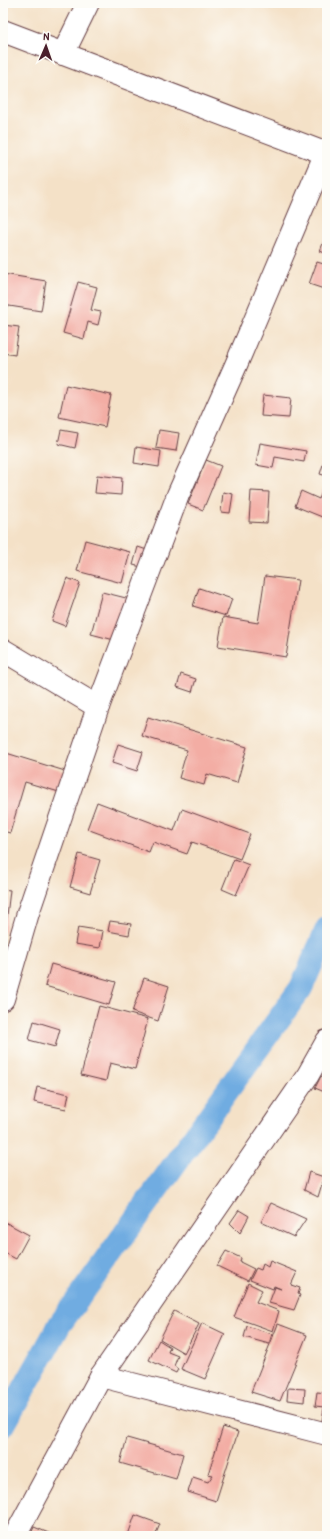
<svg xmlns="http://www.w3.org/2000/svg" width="330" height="1539" viewBox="0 0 330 1539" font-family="'Patrick Hand',sans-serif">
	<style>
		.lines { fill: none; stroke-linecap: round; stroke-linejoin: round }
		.canal { stroke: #6face1; stroke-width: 24 }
		.building { fill: #f3ada4 }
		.minor-casing { stroke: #643c42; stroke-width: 24 }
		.minor { stroke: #fff; stroke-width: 22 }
	</style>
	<rect width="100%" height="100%" fill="#fdfcf7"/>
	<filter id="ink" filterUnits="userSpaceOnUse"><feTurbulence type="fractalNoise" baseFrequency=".025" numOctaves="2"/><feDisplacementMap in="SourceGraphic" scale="8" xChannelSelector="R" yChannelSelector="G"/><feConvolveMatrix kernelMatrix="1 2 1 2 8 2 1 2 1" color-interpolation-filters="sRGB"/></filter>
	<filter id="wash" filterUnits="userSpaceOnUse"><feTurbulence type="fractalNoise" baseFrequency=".012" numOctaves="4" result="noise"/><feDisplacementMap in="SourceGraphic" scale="16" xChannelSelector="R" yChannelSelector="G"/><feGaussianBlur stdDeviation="0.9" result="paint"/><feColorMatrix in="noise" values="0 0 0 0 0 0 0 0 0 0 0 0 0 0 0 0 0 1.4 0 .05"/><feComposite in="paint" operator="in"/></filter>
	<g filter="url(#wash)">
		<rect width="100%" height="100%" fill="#f4e1c7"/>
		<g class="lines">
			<!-- canal -->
			<path class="canal" d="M3,1426L60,1324L301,988L327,929"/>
		</g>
		<g id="blocks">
			<!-- building -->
			<g class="building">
				<path d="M327,233V254L320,251Z"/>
				<path d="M317,262L327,265V281L324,289L309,284Z"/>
				<path d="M3,274L46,281L41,311L3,305Z"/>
				<path d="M78,282L97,287L91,310L101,312L98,325L88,322L84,339L63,333Z"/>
				<path d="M3,325L19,327L15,355L3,353Z"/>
				<path d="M66,385L111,395L105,427L59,417Z"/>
				<path d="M263,395L291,398L289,418L261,416Z"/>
				<path d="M61,430L78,433L75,448L58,444Z"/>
				<path d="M159,430L179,433L176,451L156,448Z"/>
				<path d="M260,443L306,451L304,462L275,457L273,468L256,465Z"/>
				<path d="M136,447L161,451L159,467L134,463Z"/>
				<path d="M327,452V476L320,474Z"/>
				<path d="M206,460L221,466L203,510L188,504Z"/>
				<path d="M97,475L122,478L121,495L95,493Z"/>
				<path d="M327,481V519L295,506L301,491L319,499Z"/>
				<path d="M251,491L269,492L267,523L249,522Z"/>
				<path d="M223,492L233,494L230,513L221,512Z"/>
				<path d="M85,540L130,552L122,583L77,571Z"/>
				<path d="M138,547L150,551L146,568L133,565Z"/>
				<path d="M265,576L298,580L286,657L218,646L223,617L258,623Z"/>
				<path d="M67,578L80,583L65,626L52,621Z"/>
				<path d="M199,588L232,599L226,616L193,606Z"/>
				<path d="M102,592L130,599L118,641L91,634Z"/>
				<path d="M181,674L196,679L192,692L177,687Z"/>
				<path d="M148,717L247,747L237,783L207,774L204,785L179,778L187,750L142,736Z"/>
				<path d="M118,744L143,752L137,771L112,763Z"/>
				<path d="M3,752L65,771L59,792L25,782L10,833L3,831Z"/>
				<path d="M97,802L174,831L182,809L250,834L240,859L192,842L187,854L153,842L149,852L87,829Z"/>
				<path d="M79,854L100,860L90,893L70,887Z"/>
				<path d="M234,859L249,865L236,895L222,889Z"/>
				<path d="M3,889L10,890L5,933H3Z"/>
				<path d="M110,921L131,924L129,935L108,931Z"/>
				<path d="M78,927L103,931L100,948L75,944Z"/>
				<path d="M51,964L116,982L109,1005L45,986Z"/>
				<path d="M144,978L169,986L158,1021L132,1012Z"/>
				<path d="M99,1006L148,1019L135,1069L110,1063L106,1081L81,1075Z"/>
				<path d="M34,1021L60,1029L55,1047L29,1040Z"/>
				<path d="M321,1076L327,1078V1093L315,1088Z"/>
				<path d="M37,1087L69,1094L66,1109L34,1102Z"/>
				<path d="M309,1172L324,1177L318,1197L304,1190Z"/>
				<path d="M271,1203L306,1219L294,1237L261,1222Z"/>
				<path d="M239,1210L249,1216L240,1233L230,1223Z"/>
				<path d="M3,1221L29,1235L16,1259L3,1252Z"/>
				<path d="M226,1251L241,1258L240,1262L254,1269L248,1281L217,1266Z"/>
				<path d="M270,1261L297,1272L291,1285L300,1288L298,1294L300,1295L294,1310L269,1303L275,1287L281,1289L274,1286L273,1289L250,1280L256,1268L261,1270L263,1264L268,1267Z"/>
				<path d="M248,1283L262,1290L256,1302L279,1311L273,1331L234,1317Z"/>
				<path d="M174,1311L199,1324L184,1353L160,1339Z"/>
				<path d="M202,1323L225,1334L205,1379L181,1369Z"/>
				<path d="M278,1324L307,1335L280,1401L251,1392Z"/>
				<path d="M247,1326L272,1334L269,1344L244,1337Z"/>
				<path d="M159,1340L170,1347L168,1352L178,1356L174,1366L178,1369L176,1373L149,1360Z"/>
				<path d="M288,1388L305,1389L304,1402L287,1400Z"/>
				<path d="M317,1392L327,1393V1422L322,1421L324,1407L315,1406Z"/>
				<path d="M223,1427L238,1432L216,1501L188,1492L193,1477L208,1482L213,1475L208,1474Z"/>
				<path d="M127,1438L183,1454L176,1479L120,1463Z"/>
				<path d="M135,1515L160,1524L155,1536H132L128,1535Z"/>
				<path d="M34,1527L56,1536H30Z"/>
				<path d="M185,1532L194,1536H183Z"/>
			</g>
		</g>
	</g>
	<g filter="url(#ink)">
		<use href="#blocks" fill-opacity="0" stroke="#643c42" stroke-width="1"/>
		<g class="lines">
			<defs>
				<g id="minor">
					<path d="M3,31L327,154"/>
					<path d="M63,54L88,3"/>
					<path d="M3,650L98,707"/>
					<path d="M3,999L28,913L98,707L178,495L236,365L327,150"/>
					<path d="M101,1376L327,1434"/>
					<path d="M15,1536L101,1376L308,1075L327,1041"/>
				</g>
			</defs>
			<!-- minor casing -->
			<use href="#minor" class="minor-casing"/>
			<!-- minor -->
			<use href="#minor" class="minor"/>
		</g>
	</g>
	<!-- margin -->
	<rect width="330" height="1539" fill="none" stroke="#fdfcf7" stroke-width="16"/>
	<!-- north arrow -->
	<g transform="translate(46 46) rotate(2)" stroke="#fdfcf7" stroke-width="3" paint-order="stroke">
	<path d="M0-3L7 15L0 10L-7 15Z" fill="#4a1f2b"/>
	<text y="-6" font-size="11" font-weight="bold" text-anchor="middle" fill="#4a1f2b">N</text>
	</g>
</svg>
